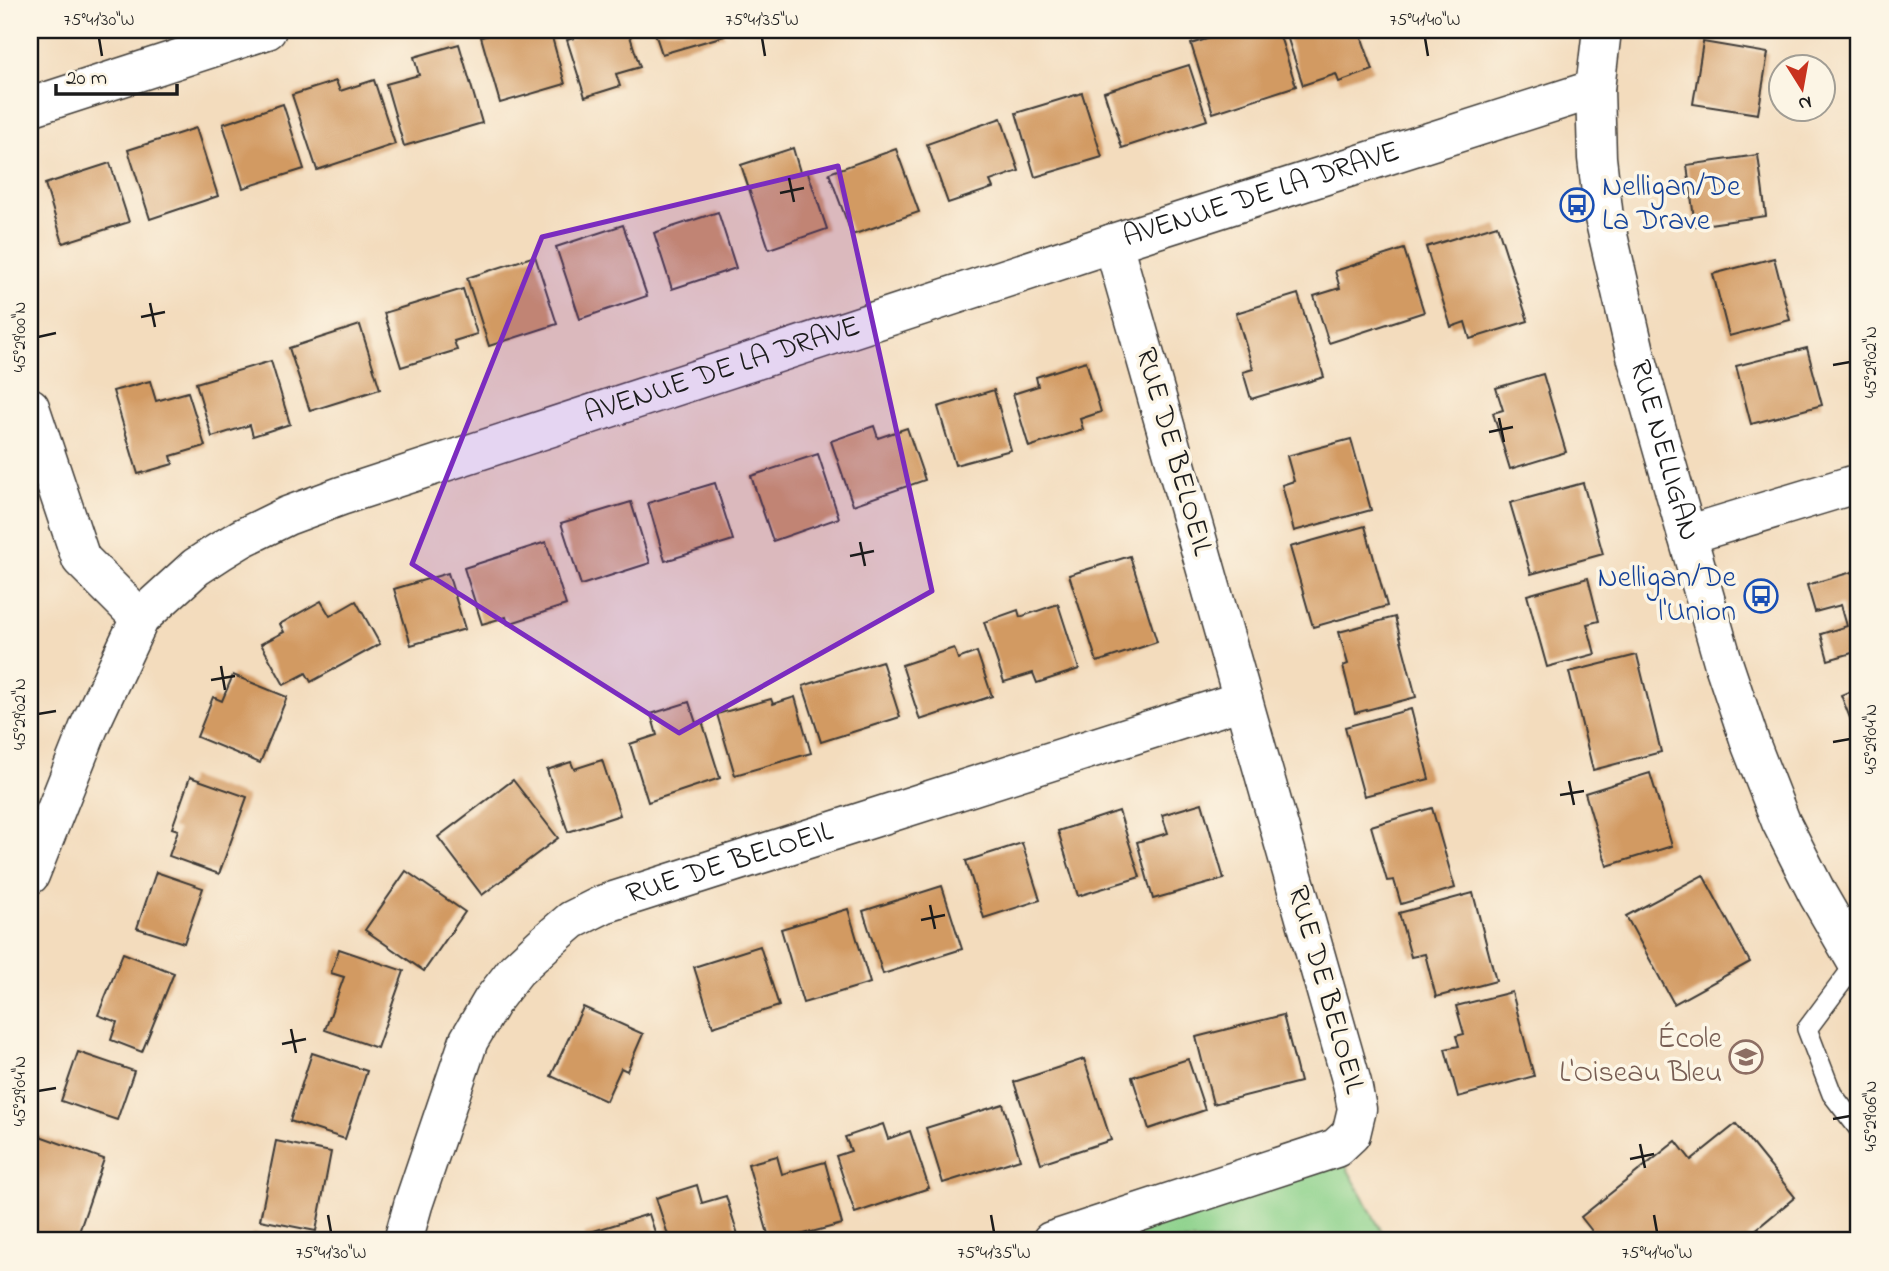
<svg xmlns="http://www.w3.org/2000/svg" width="1889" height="1271" viewBox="0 0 1889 1271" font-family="'Indie Flower',sans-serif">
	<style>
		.green { fill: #8dd28c; stroke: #547754; stroke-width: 2 }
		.building { fill: #d29a62 }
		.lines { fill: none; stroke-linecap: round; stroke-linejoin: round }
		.lane-casing { stroke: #3c3934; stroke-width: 22 }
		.street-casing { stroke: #3c3934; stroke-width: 41 }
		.secondary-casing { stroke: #3c3934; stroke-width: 41 }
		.lane { stroke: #fff; stroke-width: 19 }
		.street { stroke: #fff; stroke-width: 38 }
		.secondary { stroke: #fff; stroke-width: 38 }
		.marked { fill: #7b2cbf; fill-opacity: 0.2; stroke: #7b2cbf; stroke-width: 5; stroke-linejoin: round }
		.ticks { fill: none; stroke: #1c1c1c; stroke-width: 2.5 }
		.labels { text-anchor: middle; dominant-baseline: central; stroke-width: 7; stroke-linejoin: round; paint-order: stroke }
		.transit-label { font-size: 30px; fill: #164399; stroke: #fcf5e5; text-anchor: start }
		.street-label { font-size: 30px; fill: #1c1c1c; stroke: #fcf5e5 }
		.education-label { font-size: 30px; fill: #785e54; stroke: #fcf5e5; text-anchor: end }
		.neatline { fill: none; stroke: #1c1c1c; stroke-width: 2.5 }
		.ticks-label { font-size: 18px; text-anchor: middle; fill: #1c1c1c }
	</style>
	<rect width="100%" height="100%" fill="#fcf5e5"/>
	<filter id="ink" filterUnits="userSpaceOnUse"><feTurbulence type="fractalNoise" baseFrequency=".0143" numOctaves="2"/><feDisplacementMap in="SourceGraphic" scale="14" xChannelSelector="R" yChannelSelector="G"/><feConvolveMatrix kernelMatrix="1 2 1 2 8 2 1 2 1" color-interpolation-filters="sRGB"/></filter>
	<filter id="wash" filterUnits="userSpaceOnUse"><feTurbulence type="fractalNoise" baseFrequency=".00686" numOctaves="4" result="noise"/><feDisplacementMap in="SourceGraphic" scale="28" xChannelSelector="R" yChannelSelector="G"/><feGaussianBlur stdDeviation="1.57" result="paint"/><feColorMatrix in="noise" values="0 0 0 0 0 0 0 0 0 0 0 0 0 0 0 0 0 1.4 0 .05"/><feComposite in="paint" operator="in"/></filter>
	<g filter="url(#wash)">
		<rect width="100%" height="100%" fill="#f3dcbd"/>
		<!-- green -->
		<path class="green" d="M1336,1148L1387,1241H1051Z"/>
		<g id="blocks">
			<!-- building -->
			<g class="building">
				<path d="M508,30H550L565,84L500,103L481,37Z"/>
				<path d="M571,30H628L640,67L616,74L620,86L585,97L567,40L574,38Z"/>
				<path d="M654,30H722L724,36L662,54Z"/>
				<path d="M1235,30H1257L1258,34L1278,30L1296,86L1213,113L1191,44Z"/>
				<path d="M1285,30H1359L1373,70L1339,82L1336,74L1303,85Z"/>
				<path d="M1703,42L1768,53L1758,114L1693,104Z"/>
				<path d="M459,44L482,123L404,146L386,84L419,75L414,57Z"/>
				<path d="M1189,65L1207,120L1122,148L1104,92Z"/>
				<path d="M374,80L395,144L317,170L292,95L336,81L340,91Z"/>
				<path d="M1082,93L1102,157L1035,177L1016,113Z"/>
				<path d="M283,104L304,169L243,188L223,124Z"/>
				<path d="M1001,118L1019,171L990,181L993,188L948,203L927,144Z"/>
				<path d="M196,128L218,196L150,219L128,150Z"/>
				<path d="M793,148L800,172L807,170L827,229L769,249L741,165Z"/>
				<path d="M896,149L919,212L852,235L829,173Z"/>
				<path d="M1758,155L1766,216L1695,226L1687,165Z"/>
				<path d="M110,163L129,222L63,243L45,184Z"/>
				<path d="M718,212L736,268L672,289L654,233Z"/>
				<path d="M623,225L647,296L580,319L556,247Z"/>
				<path d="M1497,225L1528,321L1470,339L1465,322L1451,327L1426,247Z"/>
				<path d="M1404,249L1424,312L1329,343L1314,296L1340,288L1335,271Z"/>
				<path d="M535,256L557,324L489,346L467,278Z"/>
				<path d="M1774,258L1790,320L1729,336L1713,274Z"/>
				<path d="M463,289L477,334L454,341L457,350L401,367L384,313Z"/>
				<path d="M1298,294L1324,377L1251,399L1243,372L1253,369L1236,313Z"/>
				<path d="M360,325L380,389L310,411L289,348Z"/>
				<path d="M1807,348L1822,405L1751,424L1736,366Z"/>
				<path d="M271,361L290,424L253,436L250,425L212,437L196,383Z"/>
				<path d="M1086,361L1101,412L1080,419L1083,429L1029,447L1013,394L1038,386L1036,377Z"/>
				<path d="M1543,374L1566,452L1510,469L1493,413L1503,410L1496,388Z"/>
				<path d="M150,381L156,401L188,392L205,446L171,456L173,464L138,474L113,391Z"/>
				<path d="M994,390L1011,450L955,465L938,407Z"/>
				<path d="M874,426L878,438L907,428L925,480L853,505L831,441Z"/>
				<path d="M1351,439L1371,510L1294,531L1282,485L1294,481L1287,456Z"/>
				<path d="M818,454L839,518L773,541L751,476Z"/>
				<path d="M715,483L733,540L665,561L648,503Z"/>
				<path d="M1583,483L1603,554L1531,574L1510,503Z"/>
				<path d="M631,502L650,563L581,585L561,523Z"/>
				<path d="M1365,526L1387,606L1313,627L1290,547Z"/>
				<path d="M546,542L566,605L508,624L506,617L482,624L464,568Z"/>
				<path d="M1130,556L1157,642L1097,662L1069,575Z"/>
				<path d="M1859,570V651L1828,660L1821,634L1847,626L1841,605L1815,612L1807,585Z"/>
				<path d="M448,573L465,629L411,645L394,589Z"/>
				<path d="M1588,578L1599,621L1587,624L1595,654L1547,667L1527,595Z"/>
				<path d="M321,601L330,616L356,601L380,644L311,682L306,673L284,685L261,644L284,632L280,624Z"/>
				<path d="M1058,604L1079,669L1037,683L1033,673L1004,682L984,622L1018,610L1020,617Z"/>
				<path d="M1395,617L1416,697L1355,713L1343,666L1348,664L1339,632Z"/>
				<path d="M954,648L958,659L977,652L992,696L920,720L902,665Z"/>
				<path d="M1637,655L1661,752L1593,770L1569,672Z"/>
				<path d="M882,661L900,717L821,742L803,686Z"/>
				<path d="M233,675L287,697L260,763L197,737L213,697L222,701Z"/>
				<path d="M1859,688V741L1841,695Z"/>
				<path d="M795,697L811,753L735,775L717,714L771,699L773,704Z"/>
				<path d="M689,702L696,723L702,721L720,778L648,802L630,744L657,735L651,714Z"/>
				<path d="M1411,709L1429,779L1364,796L1345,727Z"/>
				<path d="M602,760L620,815L568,832L547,770L571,762L574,769Z"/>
				<path d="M1650,773L1672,846L1607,866L1585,793Z"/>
				<path d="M190,777L247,797L219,874L169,856L178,830L172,828Z"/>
				<path d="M513,780L558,838L482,895L438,837Z"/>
				<path d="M1202,803L1224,879L1153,899L1137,842L1168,833L1162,815Z"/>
				<path d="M1432,808L1455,888L1401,904L1394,880L1387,881L1371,826Z"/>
				<path d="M1119,811L1140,877L1078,896L1058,831Z"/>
				<path d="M1022,843L1040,900L984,918L966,861Z"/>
				<path d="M406,871L465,912L424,971L365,930Z"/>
				<path d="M156,872L203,888L184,943L137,928Z"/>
				<path d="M1703,875L1750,962L1674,1004L1626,916Z"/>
				<path d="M942,886L962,949L883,974L863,911Z"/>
				<path d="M1473,893L1496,981L1436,997L1425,954L1411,957L1399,913Z"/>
				<path d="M848,909L870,983L803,1003L781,929Z"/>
				<path d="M760,946L779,1006L713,1027L694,967Z"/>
				<path d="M339,949L404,971L377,1048L325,1030L344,977L331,973Z"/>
				<path d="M123,953L174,973L142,1052L111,1040L117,1022L98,1015Z"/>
				<path d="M1512,992L1534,1076L1458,1097L1445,1049L1459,1046L1456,1036L1464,1034L1456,1006Z"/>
				<path d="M583,1007L643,1034L627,1071L621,1068L606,1101L551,1076Z"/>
				<path d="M1283,1015L1300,1082L1213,1104L1196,1037Z"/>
				<path d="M78,1052L134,1071L117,1120L61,1101Z"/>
				<path d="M312,1053L367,1071L345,1139L290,1121Z"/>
				<path d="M1084,1059L1111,1140L1041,1163L1014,1082Z"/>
				<path d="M1188,1059L1205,1110L1149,1129L1132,1077Z"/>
				<path d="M1003,1104L1020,1159L943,1183L926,1128Z"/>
				<path d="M883,1124L888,1139L910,1131L929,1188L855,1213L836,1156L851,1151L845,1137Z"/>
				<path d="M1736,1124L1795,1197L1747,1237L1750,1241H1579L1592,1231L1581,1217L1676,1141L1691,1160Z"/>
				<path d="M37,1135L104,1159L76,1241H48L30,1235V1155Z"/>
				<path d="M276,1141L331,1152L316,1231L260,1220Z"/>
				<path d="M777,1156L782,1174L825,1162L842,1224L777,1241H770L748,1164Z"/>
				<path d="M697,1185L702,1203L726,1196L740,1241H670L656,1198Z"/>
				<path d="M649,1214L658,1241H586L584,1234Z"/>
				<path d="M252,1233L285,1240V1241H250Z"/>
			</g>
		</g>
	</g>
	<g filter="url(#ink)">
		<use href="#blocks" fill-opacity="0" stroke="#3c3934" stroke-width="2"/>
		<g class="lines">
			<defs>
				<path id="lane" d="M1857,962L1807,1029L1832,1094L1859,1129"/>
				<g id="street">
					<path d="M30,107L267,30"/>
					<path d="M30,407L81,559L140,618"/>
					<path d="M1687,535L1859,483"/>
					<path id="s1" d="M30,875L89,727L140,618L196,567L219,552L242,538L287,516L341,496L1113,243L1595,89"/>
					<path id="s2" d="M403,1241L413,1205L469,1040L492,1001L516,970L544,944L572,920L604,904L1243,700"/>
					<path d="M1051,1241L1336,1148L1351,1134L1357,1109L1352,1083L1113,243"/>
				</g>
				<g id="secondary">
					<path id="s3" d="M1602,30L1595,89L1597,158L1604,218L1636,356L1724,665L1751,745L1781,822L1818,895L1859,966"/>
				</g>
			</defs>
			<!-- lane casing -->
			<use href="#lane" class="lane-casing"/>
			<!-- street casing -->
			<use href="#street" class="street-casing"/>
			<!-- secondary casing -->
			<use href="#secondary" class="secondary-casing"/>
			<!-- lane -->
			<use href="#lane" class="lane"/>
			<!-- street -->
			<use href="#street" class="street"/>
			<!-- secondary -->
			<use href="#secondary" class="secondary"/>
		</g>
	</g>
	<!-- marked area -->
	<path class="marked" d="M838,166L932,591L679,733L412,564L542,237Z"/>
	<!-- ticks -->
	<path class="ticks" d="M99,38L102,56M762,38L765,56M1425,38L1428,56M789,178L794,202M780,193L804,188M150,303L155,327M141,317L165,312M38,337L56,333M1833,365L1850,362M1499,418L1504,442M1489,432L1513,427M860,542L865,566M850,556L874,551M221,666L225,690M211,680L235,676M38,714L56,711M1833,742L1850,739M1569,781L1574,805M1560,795L1584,791M930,905L935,929M921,920L945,915M291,1029L296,1053M282,1044L306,1039M38,1091L56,1088M1833,1119L1850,1116M1640,1144L1645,1168M1630,1159L1654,1154M328,1215L331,1232M991,1215L994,1232M1654,1215L1657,1232"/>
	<!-- icons -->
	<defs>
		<symbol id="bus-ring" viewBox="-11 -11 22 22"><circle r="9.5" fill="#fcf5e5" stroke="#1a4fb4" stroke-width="1.5"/><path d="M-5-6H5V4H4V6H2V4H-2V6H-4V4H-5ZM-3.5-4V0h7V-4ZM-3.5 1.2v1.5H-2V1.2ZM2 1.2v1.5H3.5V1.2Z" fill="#1a4fb4"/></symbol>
		<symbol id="school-ring" viewBox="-11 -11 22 22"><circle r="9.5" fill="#fcf5e5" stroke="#8d6e63" stroke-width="1.5"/><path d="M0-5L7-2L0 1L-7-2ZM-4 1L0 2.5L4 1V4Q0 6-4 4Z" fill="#8d6e63"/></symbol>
	</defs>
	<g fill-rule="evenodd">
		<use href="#bus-ring" x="1558" y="186" width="38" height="38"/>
		<use href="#bus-ring" x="1742" y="577" width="38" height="38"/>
		<use href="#school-ring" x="1727" y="1038" width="38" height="38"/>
	</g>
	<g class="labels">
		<!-- transit labels -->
		<g class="transit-label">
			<text x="1602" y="188">Nelligan/De<tspan x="1602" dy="34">La Drave</tspan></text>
			<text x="1736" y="579" text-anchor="end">Nelligan/De<tspan x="1736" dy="34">l'Union</tspan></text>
		</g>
		<!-- street labels -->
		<g class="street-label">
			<text stroke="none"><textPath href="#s1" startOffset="1486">AVENUE DE LA DRAVE</textPath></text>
			<text stroke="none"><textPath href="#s1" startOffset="919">AVENUE DE LA DRAVE</textPath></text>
			<text stroke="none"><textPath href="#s3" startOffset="429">RUE NELLIGAN</textPath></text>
			<text transform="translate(1173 452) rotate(74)">RUE DE BELOEIL</text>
			<text stroke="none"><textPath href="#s2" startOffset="539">RUE DE BELOEIL</textPath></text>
			<text transform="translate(1325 990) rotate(74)">RUE DE BELOEIL</text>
		</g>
		<!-- education labels -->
		<g class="education-label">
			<text x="1722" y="1040">École<tspan x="1722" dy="34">L'Oiseau Bleu</tspan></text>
		</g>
	</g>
	<!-- margin -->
	<rect width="1889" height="1271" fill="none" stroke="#fcf5e5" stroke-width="77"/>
	<!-- north arrow -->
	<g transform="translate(1802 88) rotate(169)"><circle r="33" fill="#fcf5e5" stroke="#a29e95" stroke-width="2"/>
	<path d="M0-5L12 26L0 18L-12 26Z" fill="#c8321e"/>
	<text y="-10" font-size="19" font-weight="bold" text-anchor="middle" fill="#1c1c1c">N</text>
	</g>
	<!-- scale -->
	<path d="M56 84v10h121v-10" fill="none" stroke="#1c1c1c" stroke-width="3.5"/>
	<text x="66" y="84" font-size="21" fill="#1c1c1c" stroke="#fcf5e5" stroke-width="5" paint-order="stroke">20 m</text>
	<rect x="38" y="38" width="1812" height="1194" class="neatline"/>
	<g class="ticks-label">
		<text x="99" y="25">75°41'30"W</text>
		<text x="762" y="25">75°41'35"W</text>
		<text x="1425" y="25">75°41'40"W</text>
		<text transform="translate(19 337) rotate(-90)" y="6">45°29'00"N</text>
		<text transform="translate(1870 362) rotate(-90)" y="6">45°29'02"N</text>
		<text transform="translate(19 714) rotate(-90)" y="6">45°29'02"N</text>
		<text transform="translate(1870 739) rotate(-90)" y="6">45°29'04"N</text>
		<text transform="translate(19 1091) rotate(-90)" y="6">45°29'04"N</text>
		<text transform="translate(1870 1116) rotate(-90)" y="6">45°29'06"N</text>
		<text x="331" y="1258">75°41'30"W</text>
		<text x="994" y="1258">75°41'35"W</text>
		<text x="1657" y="1258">75°41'40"W</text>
	</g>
</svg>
